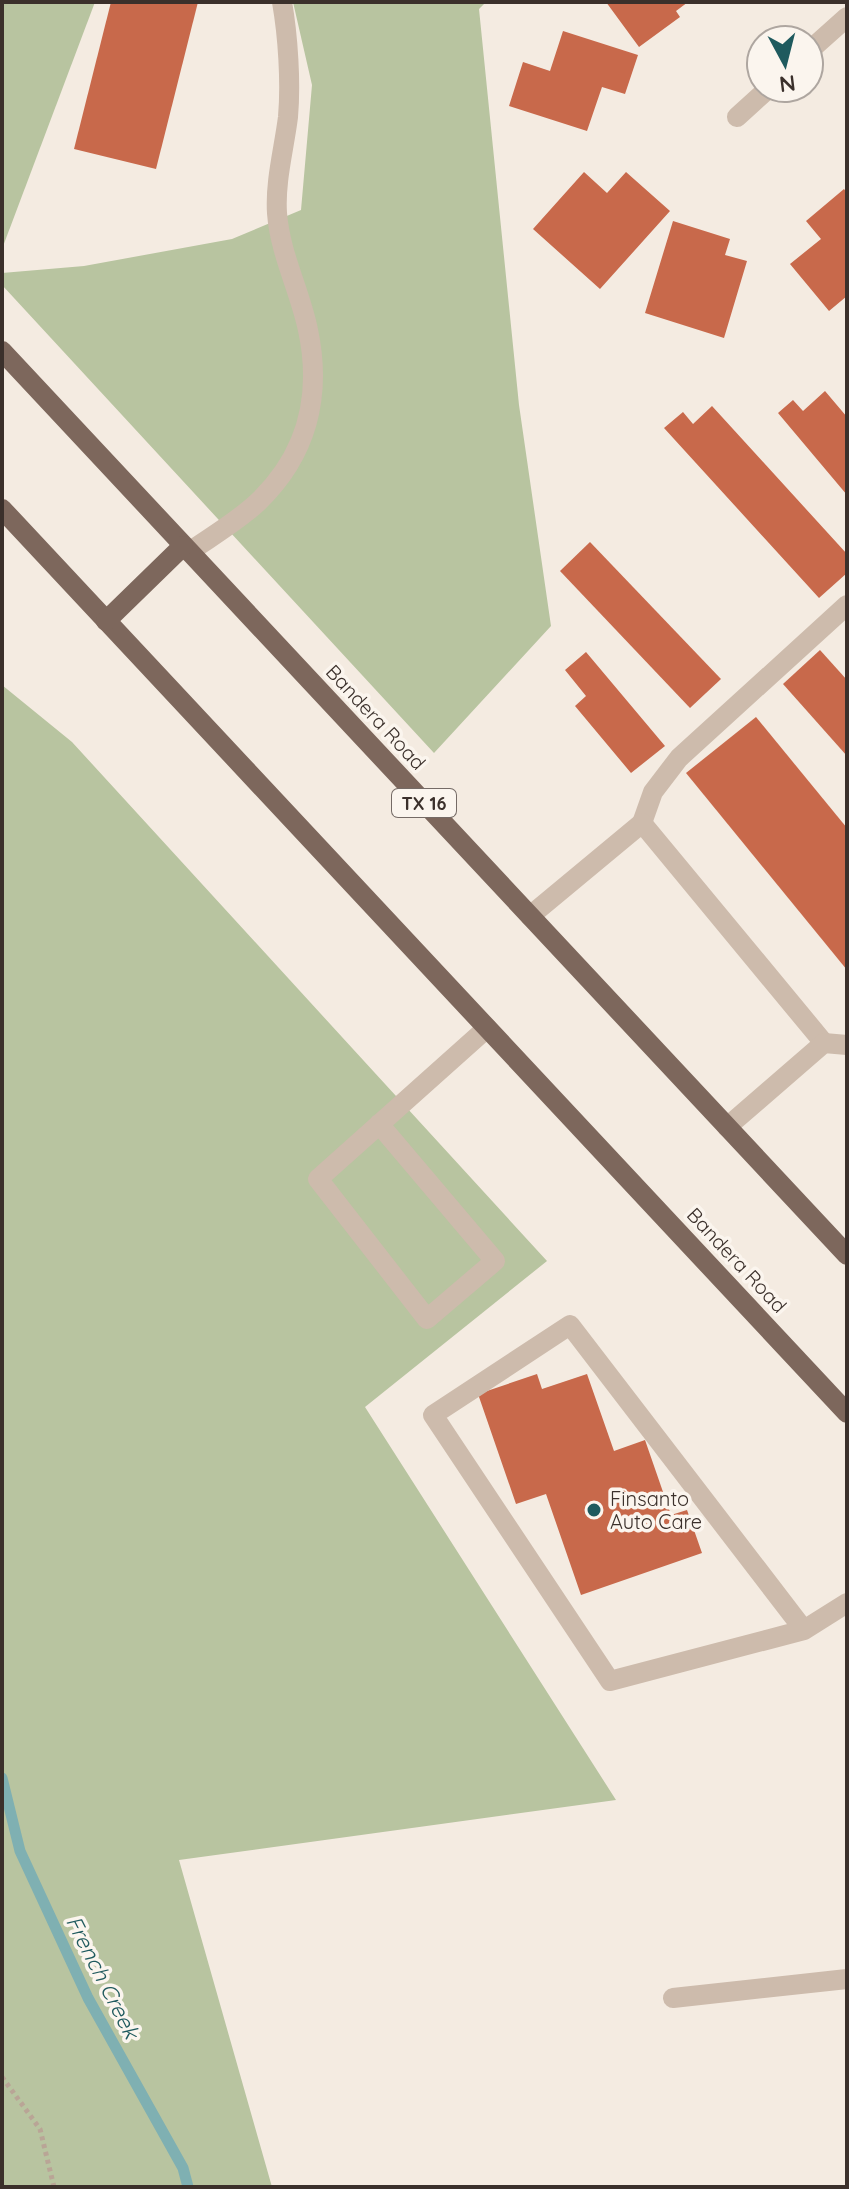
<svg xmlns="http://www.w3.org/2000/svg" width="849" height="2189" viewBox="0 0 849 2189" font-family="Quicksand,sans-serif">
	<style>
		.green { fill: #b8c4a0 }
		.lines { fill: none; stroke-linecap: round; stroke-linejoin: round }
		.stream { stroke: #7fb0b2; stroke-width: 11 }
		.building { fill: #c8694b }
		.path { stroke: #b9a596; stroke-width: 5; stroke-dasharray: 4 4; stroke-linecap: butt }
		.minor { stroke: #cdbbac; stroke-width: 20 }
		.major { stroke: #7d675c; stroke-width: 20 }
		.poi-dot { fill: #1f5a5e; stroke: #fbf5ee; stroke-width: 3 }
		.labels { text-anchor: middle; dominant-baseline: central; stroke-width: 7; stroke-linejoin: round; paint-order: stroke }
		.shield { fill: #fbf5ee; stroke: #756b66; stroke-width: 2 }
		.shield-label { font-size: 18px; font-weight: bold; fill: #3b302b }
		.street-label { font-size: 20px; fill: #3b302b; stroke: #fbf5ee }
		.poi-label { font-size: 20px; fill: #3b302b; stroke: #fbf5ee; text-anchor: start }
		.water-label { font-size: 22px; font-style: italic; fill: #1f5a5e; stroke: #fbf5ee }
	</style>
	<rect width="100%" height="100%" fill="#f4ebe1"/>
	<!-- green -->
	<g class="green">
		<path d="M2,2H95L2,249Z"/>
		<path d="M293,2H486L479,9L519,405L551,626L434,753L2,285V273L84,266L232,239L301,210L312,85Z"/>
		<path d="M2,685L72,742L547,1261L365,1407L616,1800L179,1860L272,2187H2Z"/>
	</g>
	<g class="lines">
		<!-- stream -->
		<path class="stream" d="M2,1778L20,1851L88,1998L183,2168L188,2187"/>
	</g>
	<!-- building -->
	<g class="building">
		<path d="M111,2H198L156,169L74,149Z"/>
		<path d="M606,2H688L676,11L680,17L639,47Z"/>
		<path d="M563,31L638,55L625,94L602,87L587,131L509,106L523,62L550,71Z"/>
		<path d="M584,172L607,193L626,172L670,211L600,289L533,229Z"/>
		<path d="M844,189L847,193V296L829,311L790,264L821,239L806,221Z"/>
		<path d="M673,221L730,239L725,255L747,261L724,338L645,313Z"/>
		<path d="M825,391L847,417V495L778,413L793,400L803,411Z"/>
		<path d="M712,406L847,554V573L819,598L664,428L683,412L693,424Z"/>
		<path d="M590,542L721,679L690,708L560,571Z"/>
		<path d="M820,650L847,680V756L783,684Z"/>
		<path d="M586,652L665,746L631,773L575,706L586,696L565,670Z"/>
		<path d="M756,717L847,828V970L686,773Z"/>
		<path d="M537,1374L542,1389L587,1374L614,1451L645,1440L671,1515L687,1510L702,1553L581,1595L546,1494L516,1504L478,1394Z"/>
	</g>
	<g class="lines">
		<!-- path -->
		<path class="path" d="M2,2077L40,2129L54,2187"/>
		<!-- minor -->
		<g class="minor">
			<path d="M809,51L847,17"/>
			<path d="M737,117L769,88"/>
			<path d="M189,552C212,536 238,521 258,502C307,455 322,396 308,330C300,291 280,254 277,213C275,181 284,149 288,117C291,83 288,36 282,2"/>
			<path d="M642,823L653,792L679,758L847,605"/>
			<path d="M530,916L642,823L824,1043"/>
			<path d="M379,1124L495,1261L427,1319L318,1179L487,1028"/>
			<path d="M727,1127L824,1043L847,1045"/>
			<path d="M804,1630L570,1325L433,1415L610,1681L804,1630L847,1603"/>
			<path d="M673,1998L847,1979"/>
		</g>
		<!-- major -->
		<g class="major">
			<path d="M2,351L847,1255"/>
			<path d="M2,509L847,1413"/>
			<path d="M106,621L183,546"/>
		</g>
	</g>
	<!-- markers -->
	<circle class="poi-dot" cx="594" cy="1510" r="8"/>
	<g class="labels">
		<!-- shield labels -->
		<rect class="shield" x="392" y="789" width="64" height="28" rx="6"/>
		<g class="shield-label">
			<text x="424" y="803">TX 16</text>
		</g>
		<!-- street labels -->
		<g class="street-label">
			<text transform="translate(376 717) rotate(47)">Bandera Road</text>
			<text transform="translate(737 1260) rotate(47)">Bandera Road</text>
		</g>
		<!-- poi labels -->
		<g class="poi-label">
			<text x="610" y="1498">Finsanto<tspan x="610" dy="23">Auto Care</tspan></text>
		</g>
		<!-- water labels -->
		<g class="water-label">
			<text transform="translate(103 1977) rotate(63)">French Creek</text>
		</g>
	</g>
	<!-- border -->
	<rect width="849" height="2189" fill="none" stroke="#3b302b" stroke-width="8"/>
	<!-- north arrow -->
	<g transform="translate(785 64) rotate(173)"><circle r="38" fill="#fbf5ee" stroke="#aea6a0" stroke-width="2"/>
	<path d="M0-6L14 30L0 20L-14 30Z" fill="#1f5a5e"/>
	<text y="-12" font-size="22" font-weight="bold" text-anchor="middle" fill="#3b302b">N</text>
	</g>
</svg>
